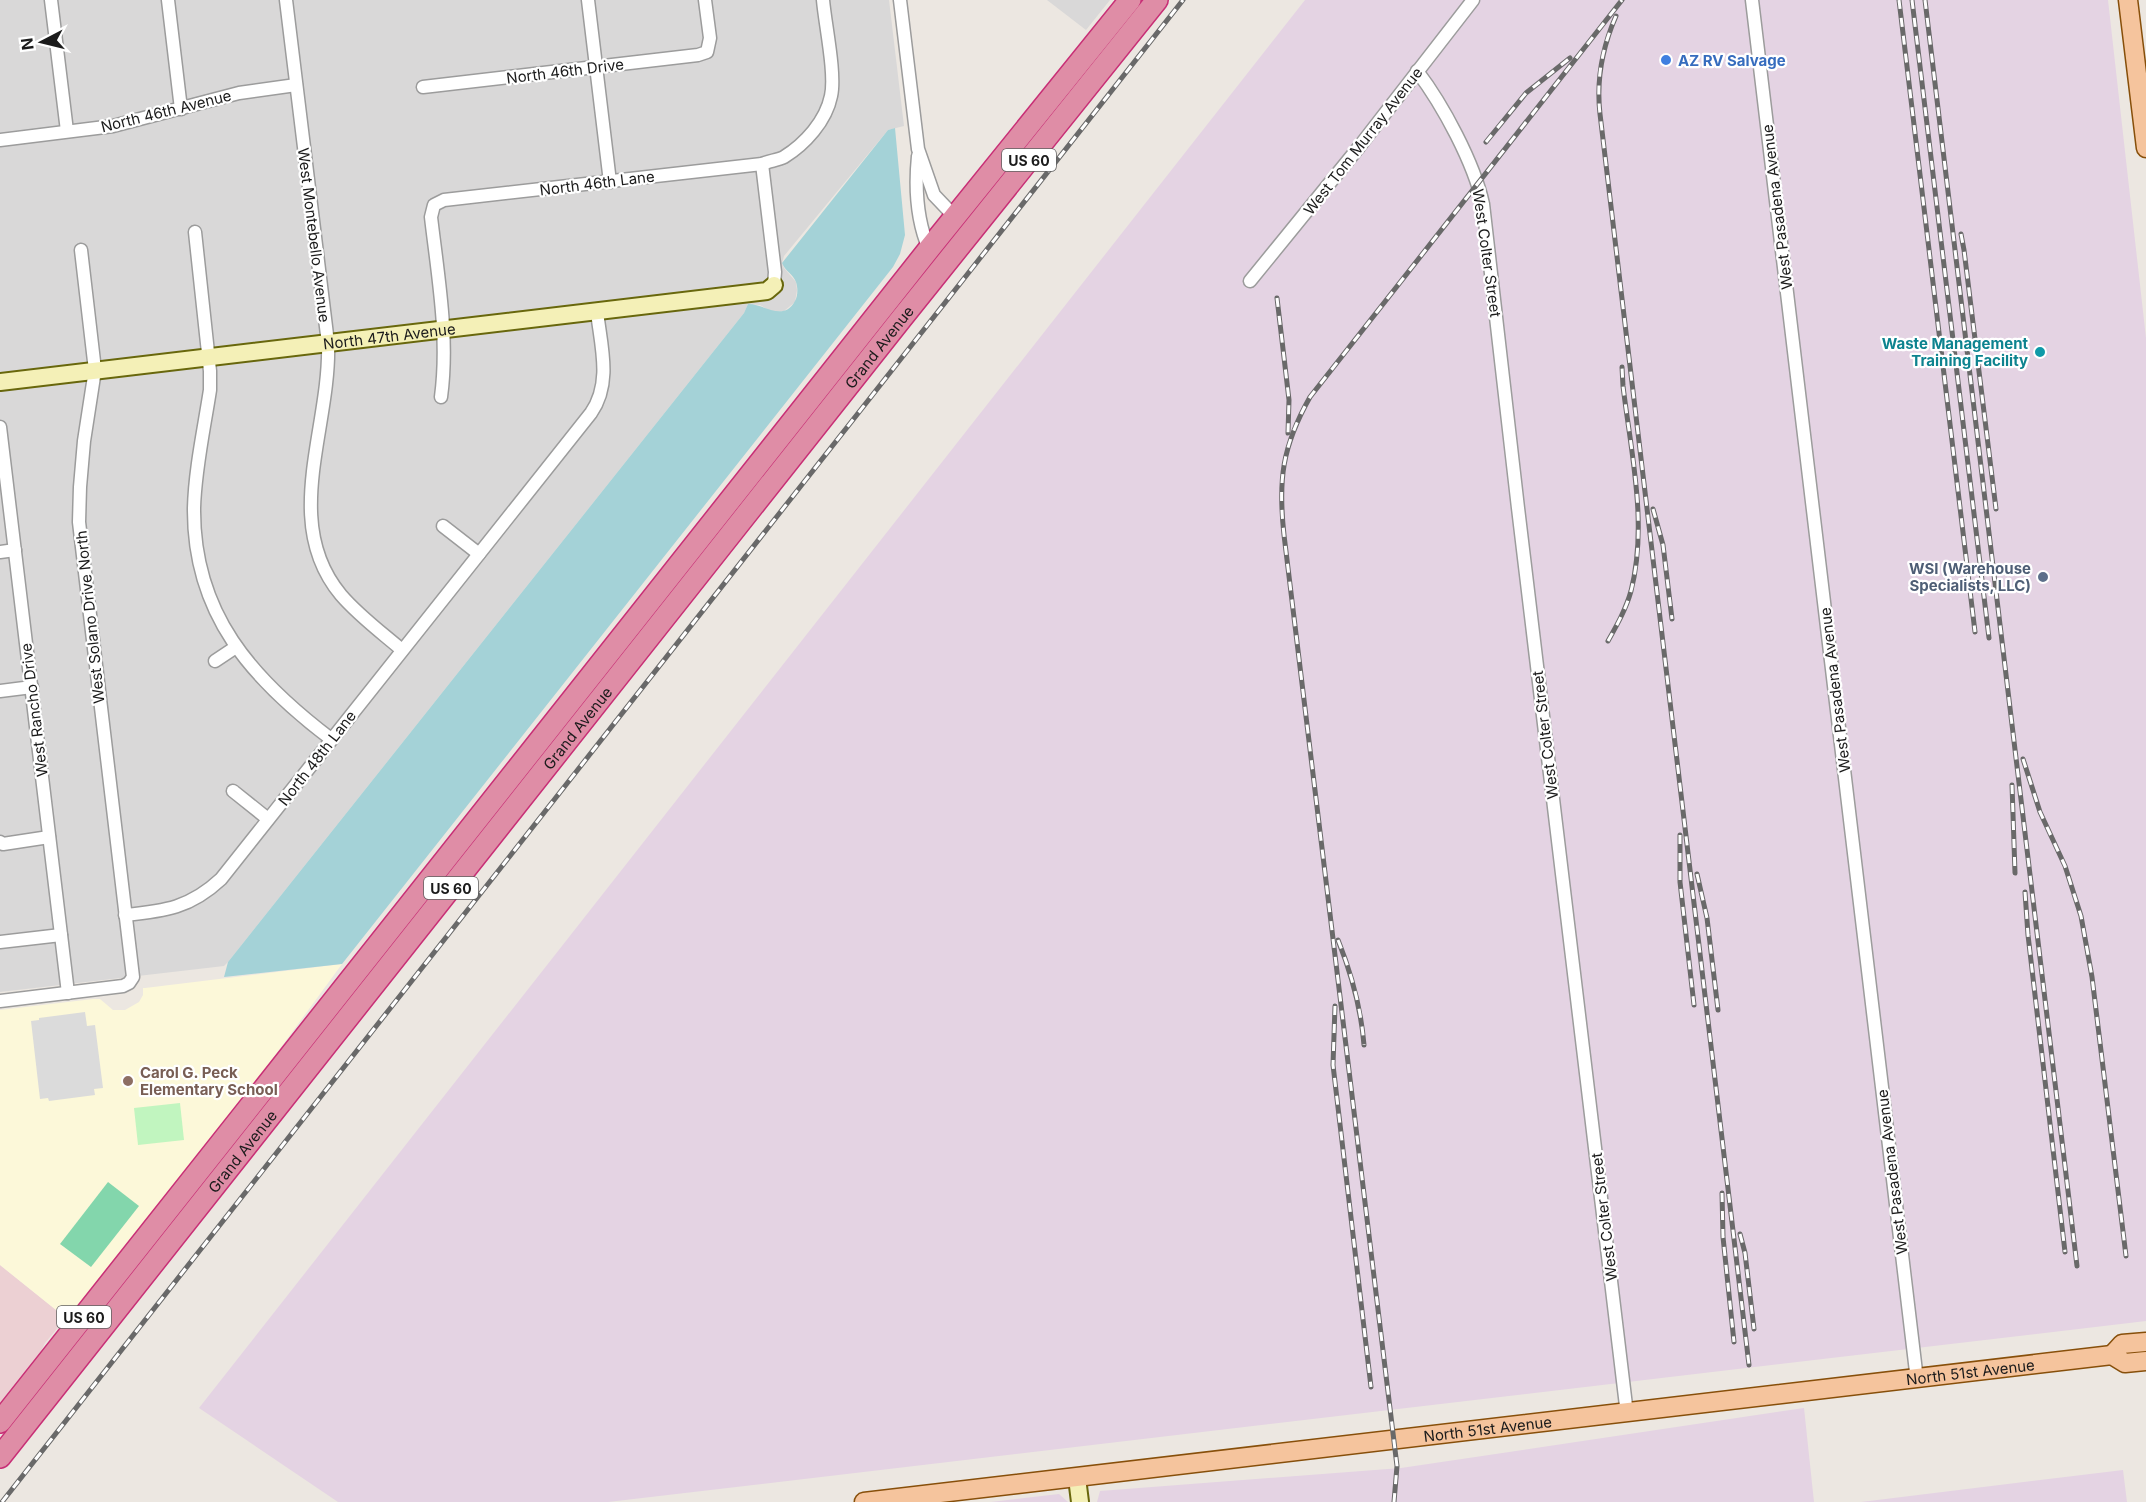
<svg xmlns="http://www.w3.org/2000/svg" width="2146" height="1502" viewBox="0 0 2146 1502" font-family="Inter,sans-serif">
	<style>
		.residential { fill: #d9d8d8 }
		.commercial { fill: #ecd0d3 }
		.industrial { fill: #e4d3e3 }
		.education { fill: #fcf8d9 }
		.park { fill: #c1f5bf }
		.pitch { fill: #83d6ac }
		.parking { fill: #dbdbdb }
		.water { fill: #a4d2d7 }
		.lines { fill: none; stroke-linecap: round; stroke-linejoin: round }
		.street-casing { stroke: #9c9c9c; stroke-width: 15 }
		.secondary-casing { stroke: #68670c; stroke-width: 20 }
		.primary-casing { stroke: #874f0a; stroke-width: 21 }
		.highway-casing { stroke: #c82f76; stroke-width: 24 }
		.street { stroke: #fff; stroke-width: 12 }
		.secondary { stroke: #f4f0b7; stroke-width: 16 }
		.primary { stroke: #f5c49d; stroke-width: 18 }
		.highway { stroke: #df8da6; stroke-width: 21 }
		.rail-casing { stroke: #696969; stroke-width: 5 }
		.rail { stroke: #fff; stroke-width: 3; stroke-dasharray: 9; stroke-linecap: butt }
		.shop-dot { fill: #3f7fe0; stroke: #fff; stroke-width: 2 }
		.culture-dot { fill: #0f9aa8; stroke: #fff; stroke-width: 2 }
		.service-dot { fill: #5c6f8a; stroke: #fff; stroke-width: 2 }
		.education-dot { fill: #8d6e63; stroke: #fff; stroke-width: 2 }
		.labels { text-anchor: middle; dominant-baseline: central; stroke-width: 4.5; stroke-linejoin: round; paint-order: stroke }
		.shield { fill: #fff; stroke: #5f5f5f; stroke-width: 1.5 }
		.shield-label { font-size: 14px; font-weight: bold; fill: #1b1b1b }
		.shop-label { font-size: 15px; font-weight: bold; fill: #366cbe; stroke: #fff; text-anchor: start }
		.street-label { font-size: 15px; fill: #1b1b1b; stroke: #fff }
		.culture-label { font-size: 15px; font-weight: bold; fill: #0d838f; stroke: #fff; text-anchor: end }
		.service-label { font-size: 15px; font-weight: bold; fill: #4e5e75; stroke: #fff; text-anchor: end }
		.education-label { font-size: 15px; font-weight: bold; fill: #785e54; stroke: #fff; text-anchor: start }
	</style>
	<rect width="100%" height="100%" fill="#ece7e1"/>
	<!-- residential -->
	<g class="residential">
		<path d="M0,0H889L904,126L888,130L784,256L782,263L784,268L796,282L797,290L795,302L784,311L772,312L760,305L748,304L744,313L228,962L224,966L0,992V392L3,391L0,371Z"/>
		<path d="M1047,0H1110L1086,30Z"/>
	</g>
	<!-- commercial -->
	<path class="commercial" d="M0,1265L66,1318L45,1343L33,1367L0,1407Z"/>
	<!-- industrial -->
	<g class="industrial">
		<path d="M1305,0H2108L2146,338V1321L608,1502H338L199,1408Z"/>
		<path d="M1804,1408L1814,1502H1097L1100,1491L1401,1468Z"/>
		<path d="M2123,1470L2127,1502H1861Z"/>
		<path d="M1059,1494L1068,1502H991Z"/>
	</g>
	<!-- education -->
	<path class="education" d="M342,964L205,1151L121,1256L66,1318L0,1265V1010L93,999H100L113,1010H125L139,1002L143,995V988H145Z"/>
	<!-- park -->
	<path class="park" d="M180,1103L184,1140L138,1145L134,1108Z"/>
	<!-- pitch -->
	<path class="pitch" d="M108,1182L139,1206L91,1267L60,1244Z"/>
	<!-- parking -->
	<path class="parking" d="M85,1012L87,1026L95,1025L103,1088L94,1089L95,1095L49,1101L48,1098L40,1099L31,1021L39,1020V1018Z"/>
	<!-- water -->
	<path class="water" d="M895,128L905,235L900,254L893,267L342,964L224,977L228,962L744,313L748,304C763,303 783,323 795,301C798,296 798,288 796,282C793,274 785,271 782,263L888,130Z"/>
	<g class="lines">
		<defs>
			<g id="street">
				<path d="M51,0L67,131"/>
				<path d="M168,0L181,109"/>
				<path d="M286,0L328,343C331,428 280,522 341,595C359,616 381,632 402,650"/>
				<path d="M588,0L610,182"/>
				<path d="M900,0L918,149L934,195L955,217"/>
				<path d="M1752,0L1917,1380"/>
				<path d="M1417,71C1443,105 1474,163 1483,204L1518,508L1627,1414"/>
				<path d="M423,87L698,55L707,52L710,38L705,0"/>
				<path d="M0,140L113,126L239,93L296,85"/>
				<path d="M918,156C915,186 917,221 929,249"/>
				<path d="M762,164L775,272L774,285"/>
				<path d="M195,232L210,371V390C204,429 195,469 194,508C193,614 252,679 331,739"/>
				<path d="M1250,281L1359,147L1473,0"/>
				<path d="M441,397C449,337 438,277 431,217L434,205L444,200L762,164C769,161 778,160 784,157C805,144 826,121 831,96C836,74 825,24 823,0"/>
				<path d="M0,427L68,993"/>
				<path d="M443,526L479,554"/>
				<path d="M0,552L15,550"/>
				<path d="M215,661L236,647"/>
				<path d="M0,691L32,687"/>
				<path d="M233,791L268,819"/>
				<path d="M0,842L3,844L49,837"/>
				<path d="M125,915C165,911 190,908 221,879L591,413C612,383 601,346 597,312"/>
				<path d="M0,942L61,935"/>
				<path d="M0,1001L123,986L129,983L133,977L79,522L80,487L84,441L95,370L81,250"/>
			</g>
			<g id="secondary">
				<path id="s1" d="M0,382L767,291L774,285"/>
				<path d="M1077,1478L1080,1502"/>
			</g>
			<g id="primary">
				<path d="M2128,0L2146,148"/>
				<path d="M2112,1355L2122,1344L2146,1342"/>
				<path id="s2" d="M864,1502L2112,1355L2125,1363L2146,1361"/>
			</g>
			<g id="highway">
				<path d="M0,1422L929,249L1130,0"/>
				<path id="s3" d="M0,1457L901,319L1157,0"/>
			</g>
		</defs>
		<!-- street casing -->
		<use href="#street" class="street-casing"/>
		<!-- secondary casing -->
		<use href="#secondary" class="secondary-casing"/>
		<!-- primary casing -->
		<use href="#primary" class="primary-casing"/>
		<!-- highway casing -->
		<use href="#highway" class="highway-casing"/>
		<!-- street -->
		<use href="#street" class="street"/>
		<!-- secondary -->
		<use href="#secondary" class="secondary"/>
		<!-- primary -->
		<use href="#primary" class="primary"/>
		<!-- highway -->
		<use href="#highway" class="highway"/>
		<defs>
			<g id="rail">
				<path d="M1899,0L1975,632"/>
				<path d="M1912,0L1989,638"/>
				<path d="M1925,0L2077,1266"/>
				<path d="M1616,16C1602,48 1596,79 1600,114L1749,1365"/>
				<path d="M1486,142L1526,93L1570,58"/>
				<path d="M1961,234L1964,250L1996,509"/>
				<path d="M1277,298L1289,400L1288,433"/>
				<path d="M1653,509L1663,545L1672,619"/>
				<path d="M1608,641C1617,625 1626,609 1631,591C1648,524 1631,453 1623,386L1622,367"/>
				<path d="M2023,759L2040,812L2065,866L2081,916L2092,977L2126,1256"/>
				<path d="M2012,785L2015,873"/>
				<path d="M1680,835V882L1694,1005"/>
				<path d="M1697,874L1707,918L1718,1010"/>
				<path d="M2025,892L2028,935L2065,1252"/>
				<path d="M1338,940C1352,975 1361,1008 1364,1045"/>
				<path d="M1335,1006L1333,1065L1371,1387"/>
				<path d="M1722,1193L1723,1237L1734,1342"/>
				<path d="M1740,1234L1745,1253L1754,1329"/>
				<path d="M2,1502L1183,0"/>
				<path d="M1394,1502L1397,1466L1284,535C1278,480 1282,447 1310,397L1622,0"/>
			</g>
		</defs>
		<!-- rail casing -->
		<use href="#rail" class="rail-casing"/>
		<!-- rail -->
		<use href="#rail" class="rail"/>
	</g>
	<!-- markers -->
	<circle class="shop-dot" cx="1666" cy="60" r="6"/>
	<circle class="culture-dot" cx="2040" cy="352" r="6"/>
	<circle class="service-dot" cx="2043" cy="577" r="6"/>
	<circle class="education-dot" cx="128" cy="1081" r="6"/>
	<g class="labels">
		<!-- shield labels -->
		<g class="shield">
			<rect x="1002" y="149" width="54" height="22" rx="4.5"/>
			<rect x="424" y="877" width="54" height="22" rx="4.5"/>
			<rect x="57" y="1306" width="54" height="22" rx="4.5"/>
		</g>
		<g class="shield-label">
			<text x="1029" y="160">US 60</text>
			<text x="451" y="888">US 60</text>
			<text x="84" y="1317">US 60</text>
		</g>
		<!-- shop labels -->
		<g class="shop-label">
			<text x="1678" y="60">AZ RV Salvage</text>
		</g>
		<!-- street labels -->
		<g class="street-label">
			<text transform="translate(565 71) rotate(-7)">North 46th Drive</text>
			<text transform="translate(166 111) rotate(-14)">North 46th Avenue</text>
			<text transform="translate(1363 141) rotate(-52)">West Tom Murray Avenue</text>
			<text transform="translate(597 183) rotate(-7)">North 46th Lane</text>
			<text transform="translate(1777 207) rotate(-97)">West Pasadena Avenue</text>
			<text transform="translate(314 235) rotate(83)">West Montebello Avenue</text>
			<text transform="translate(1487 253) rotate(82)">West Colter Street</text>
			<text stroke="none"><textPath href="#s1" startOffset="392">North 47th Avenue</textPath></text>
			<text stroke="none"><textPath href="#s3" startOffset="1416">Grand Avenue</textPath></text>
			<text transform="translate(90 617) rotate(-96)">West Solano Drive North</text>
			<text transform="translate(1835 690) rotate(-97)">West Pasadena Avenue</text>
			<text transform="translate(34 710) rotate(-97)">West Rancho Drive</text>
			<text stroke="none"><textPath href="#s3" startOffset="930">Grand Avenue</textPath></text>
			<text transform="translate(1545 735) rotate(-97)">West Colter Street</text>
			<text transform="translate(317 758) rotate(-52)">North 48th Lane</text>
			<text stroke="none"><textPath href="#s3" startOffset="390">Grand Avenue</textPath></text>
			<text transform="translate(1892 1172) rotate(-97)">West Pasadena Avenue</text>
			<text transform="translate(1604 1217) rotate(-97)">West Colter Street</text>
			<text stroke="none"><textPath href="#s2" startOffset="1114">North 51st Avenue</textPath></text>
			<text stroke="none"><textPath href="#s2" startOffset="628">North 51st Avenue</textPath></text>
		</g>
		<!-- culture labels -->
		<g class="culture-label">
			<text x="2028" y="343">Waste Management<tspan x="2028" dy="17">Training Facility</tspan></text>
		</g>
		<!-- service labels -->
		<g class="service-label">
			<text x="2031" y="568">WSI (Warehouse<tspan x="2031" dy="17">Specialists, LLC)</tspan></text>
		</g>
		<!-- education labels -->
		<g class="education-label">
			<text x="140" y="1072">Carol G. Peck<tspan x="140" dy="17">Elementary School</tspan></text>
		</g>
	</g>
	<!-- north arrow -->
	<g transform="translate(42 42) rotate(263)" stroke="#ffffff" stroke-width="4.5" paint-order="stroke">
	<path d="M0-4.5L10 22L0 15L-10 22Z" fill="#1b1b1b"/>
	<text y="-9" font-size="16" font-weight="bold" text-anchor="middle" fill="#1b1b1b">N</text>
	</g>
</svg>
